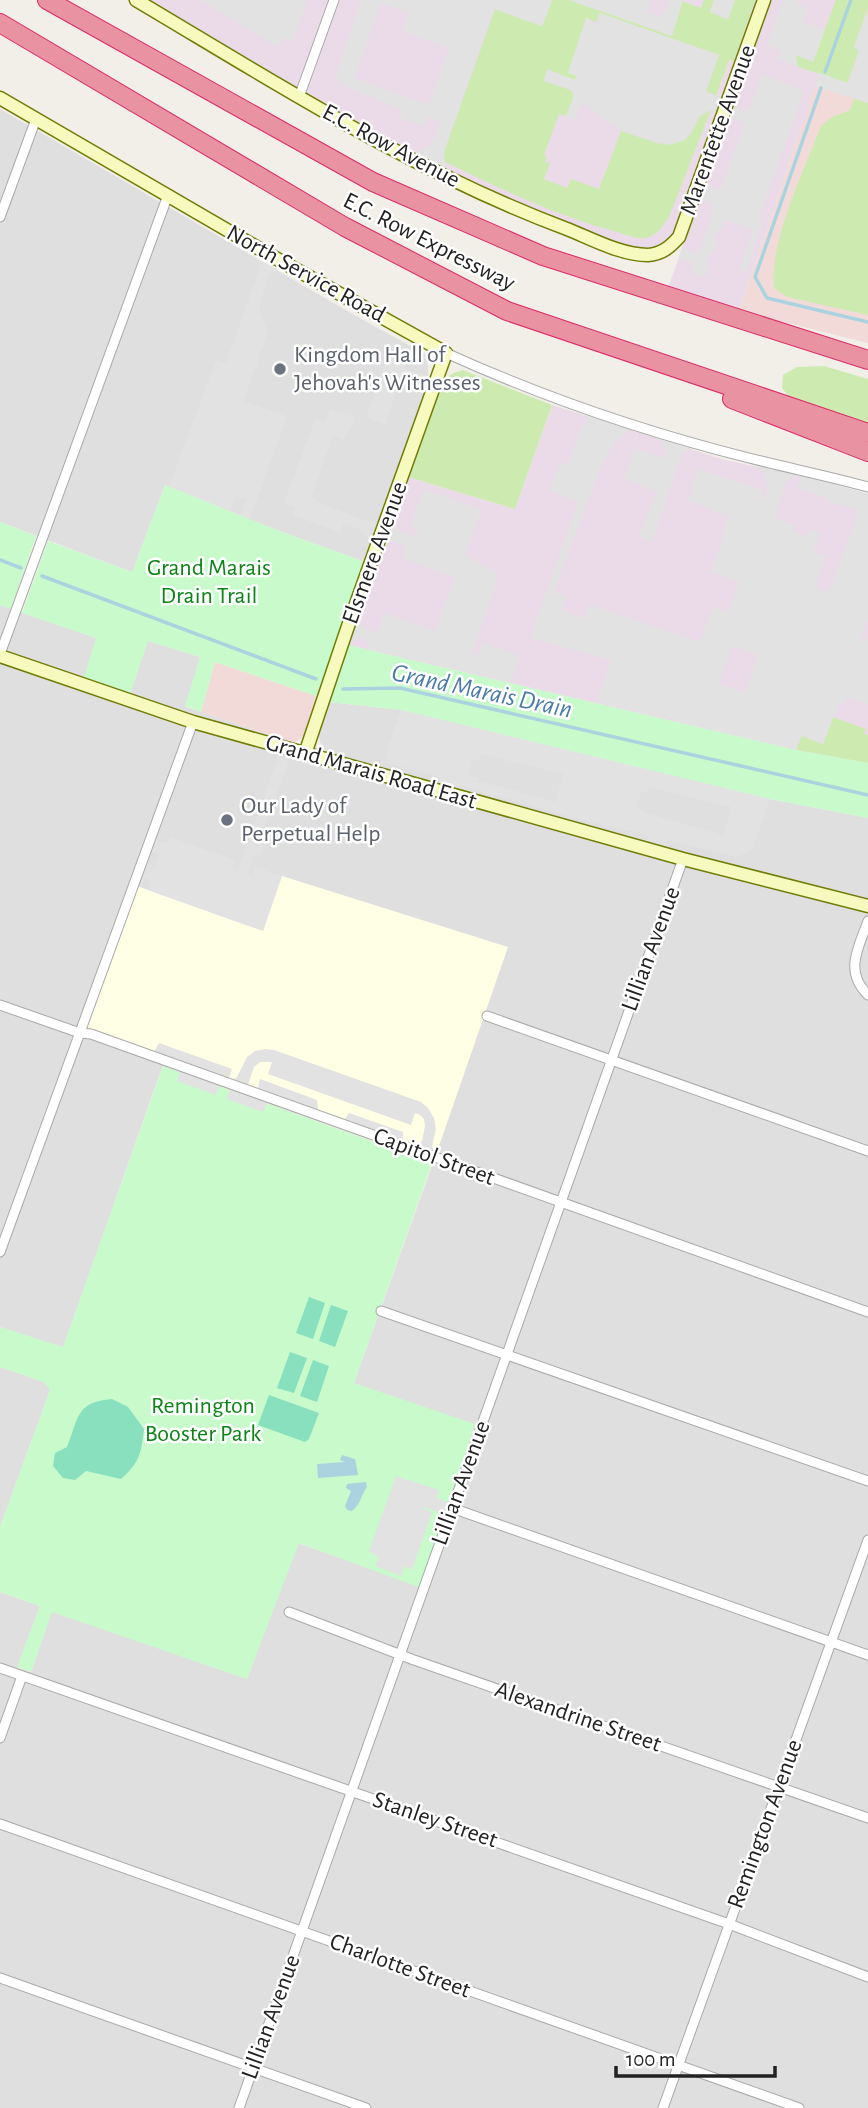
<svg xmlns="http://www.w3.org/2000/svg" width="868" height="2108" viewBox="0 0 868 2108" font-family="'Alegreya Sans',sans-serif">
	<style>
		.residential { fill: #e0dfdf }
		.commercial { fill: #f2dad9 }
		.industrial { fill: #ebdbe8 }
		.education { fill: #ffffe5 }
		.grass { fill: #cdebb0 }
		.park { fill: #c8facc }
		.pitch { fill: #88e0be }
		.parking { fill: #e2e2e2; fill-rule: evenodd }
		.water { fill: #aad3df }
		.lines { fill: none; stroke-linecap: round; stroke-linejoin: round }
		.stream { stroke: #aad3df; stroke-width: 3.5 }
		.street-casing { stroke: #a9a9a9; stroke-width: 11 }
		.secondary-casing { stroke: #707d05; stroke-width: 15 }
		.highway-casing { stroke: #dc2a67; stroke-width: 20 }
		.street { stroke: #fff; stroke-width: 9 }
		.secondary { stroke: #f7fabf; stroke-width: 12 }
		.highway { stroke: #e892a2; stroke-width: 18 }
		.worship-dot { fill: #6b7280; stroke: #fff; stroke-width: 2.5 }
		.labels { text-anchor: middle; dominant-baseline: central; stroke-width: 5; stroke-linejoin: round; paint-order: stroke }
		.street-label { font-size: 24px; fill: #222; stroke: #fff }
		.worship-label { font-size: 24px; fill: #5b616d; stroke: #fff; text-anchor: start }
		.park-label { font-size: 24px; fill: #0c8416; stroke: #fff }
		.water-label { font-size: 26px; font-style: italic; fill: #4a7aab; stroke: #fff }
	</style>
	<rect width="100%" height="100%" fill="#f2efe9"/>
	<!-- residential -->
	<g class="residential">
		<path d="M0,109L354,315L427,355L429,382L365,562L274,529L165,485L132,572L0,522Z"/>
		<path d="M0,605L96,638L130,694L148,641L200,657L186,707L327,754L320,742L318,732L328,702L401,710L770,799L868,818V2108H0V1592L40,1606L17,1668L31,1672L52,1611L247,1679L298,1543L421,1587L354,1383L437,1152L283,876L166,1056L63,1348L0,1327Z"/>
		<path d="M0,1367L44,1382L50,1390L0,1527Z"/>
	</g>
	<!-- commercial -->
	<g class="commercial">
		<path d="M845,0H868V343L739,311Z"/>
		<path d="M215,662L316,696L303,737L294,743L201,712Z"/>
	</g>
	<!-- industrial -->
	<g class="industrial">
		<path d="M146,0H759L675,233L661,245L639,249L612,242L459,180L321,104Z"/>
		<path d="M770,0H845L739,311L668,288Z"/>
		<path d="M552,405L725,460L819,480L868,494V763L796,750L348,645L408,477L515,509Z"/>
	</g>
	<!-- education -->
	<path class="education" d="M282,876L508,947L437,1152L86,1027L137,886L263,931Z"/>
	<!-- grass -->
	<g class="grass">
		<path d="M552,0H569L672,36L682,1L701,8L704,0H714L710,12L728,19L735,0H755L734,61L729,60L716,96L706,91L719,55L599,14L597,22L587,19L568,72L577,76L574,81L548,70L544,81L571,90L574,96L566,116L559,114L544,155L547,156L545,162L550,163L544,179L567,188L571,179L599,189L621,131L660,144L692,132L700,116L711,110L669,217C663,226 657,236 645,238C635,239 623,234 614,231C554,215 499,188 443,161L444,152L495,9L542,26Z"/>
		<path d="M836,0H868V8L854,47L859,51L847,83L798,67L795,55L813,61Z"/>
		<path d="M854,98L868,103V315L787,297L774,288C769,242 804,171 821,126L832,117L850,110Z"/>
		<path d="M824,366L868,379V426L789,397L782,388L783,375L797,367Z"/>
		<path d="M463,370L552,405L515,509L408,477L444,380L453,373Z"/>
		<path d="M833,717L866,729L864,734L868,735V763L796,750L801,735L823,744Z"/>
	</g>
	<!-- park -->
	<g class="park">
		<path d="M165,485L274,529L365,562L316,696L215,662L201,712L185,706L200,657L148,641L130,694L84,677L96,638L22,613L48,541L132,572Z"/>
		<path d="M0,522L36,536L11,609L0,605Z"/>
		<path d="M348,645L796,750L868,763V818L770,799L401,710L328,702Z"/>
		<path d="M163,1066L432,1163L354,1383L475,1424L421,1588L299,1543L247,1679L52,1612L31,1672L17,1667L40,1606L0,1592V1527L50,1390L44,1382L0,1367V1327L63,1347Z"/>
	</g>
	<!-- pitch -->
	<g class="pitch">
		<path d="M309,1297L325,1303L313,1339L296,1333Z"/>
		<path d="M331,1305L348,1311L335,1347L319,1341Z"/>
		<path d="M290,1352L307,1358L294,1393L277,1388Z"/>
		<path d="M313,1360L329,1366L317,1402L300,1396Z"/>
		<path d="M269,1395L319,1413L309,1439L305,1442L258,1425Z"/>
		<path d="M112,1399L128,1407L144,1429C141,1454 140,1462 121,1479L86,1471L75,1480L63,1478L53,1466L55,1453L67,1447C79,1417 76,1402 112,1399Z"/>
	</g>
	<!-- parking -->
	<g class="parking">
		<path d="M200,0H307L293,41L283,38L278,47Z"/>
		<path d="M361,0H552L542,26L494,9L444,152L446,173L410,155L431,145L440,125L438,121L427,117L424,126L400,118L402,110L349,88L340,84L336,75ZM381,3L408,12L402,31L449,48L429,105L354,78Z"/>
		<path d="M569,0H651L647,12L660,17L662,13H664L669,0H683L672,36Z"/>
		<path d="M714,0H735L728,19L710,12Z"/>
		<path d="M783,0H798L797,4L808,8L803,22L825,30L813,62L796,55L798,67L775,58L781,55L782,51L767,45Z"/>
		<path d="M868,8V103L814,86L819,73L848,83L859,51L854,47Z"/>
		<path d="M600,13L719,55L706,91L714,96L727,93L718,116L711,110L706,112L699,116L692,132L685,140L669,145L621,131L598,115L587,104L581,106L575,120L566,116L574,96L571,90L544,81L547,69L575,80L577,76L568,73L586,18L596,22Z"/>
		<path d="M762,74L804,91L758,220L762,223L746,271L739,270L753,230L726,220L722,230L718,229L714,239L718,241L714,253L710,252L706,262L710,264L705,277L691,273L694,264L690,261L678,259L683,245L686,250L693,254L701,249L714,207L708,201H699L706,181L713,189H721L744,125L741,121L728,118L734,103L741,110L750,108Z"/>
		<path d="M259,260L278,270L269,274L260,304V314L268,332L243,401L287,416L250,519L241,515L246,500L236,496L230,511L169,486L216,360L226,363L258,273Z"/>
		<path d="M388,355L406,362L405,369L429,376L426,390L420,385L401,378L385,425L366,417Z"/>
		<path d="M330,409L355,418L344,440L333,436L312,496L317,502L369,522L379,521L371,542L363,531L347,524L343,525L340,533L293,515L295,507L284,503L315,419L325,422Z"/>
		<path d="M585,415L629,429L613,444L599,471L554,591L566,596L562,610L584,619L590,605L700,642L713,607L728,612L739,582L711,572L724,535L722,534L728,516L688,500L693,489L691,487L699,469L764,491L761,499L763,500L767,493L766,479L763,471L755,466L819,480L868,494V620L860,641L865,643L868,637V704L847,697L843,704L839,703L823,744L802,736L796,750L597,702L611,660L530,638L578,502L549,491L560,462L568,465L581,427L586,424L587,419ZM800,476L798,488L827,498L826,501L859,510L831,588L828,587L826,592L818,589L819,584L816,583L826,556L813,552L820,533L810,530L807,537L793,531L795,525L774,518L785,485L791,477ZM732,646L758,655L745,693L719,684Z"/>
		<path d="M659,439L691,449L683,453L680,458L652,542L638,536L657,492L624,478L635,449L665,458L666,451Z"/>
		<path d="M424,489L481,510L465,555L497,573L495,587L472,653L478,656L483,643L520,656L511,682L368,649L369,642L358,638L348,645L357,619L362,627L377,633L384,613L435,631L455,577L402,558L406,546L391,541L383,547L393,518L396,529L410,535L415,536L418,532L417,529L410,525Z"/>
		<path d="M401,710L770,799L752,850L737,857L666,840L667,847L647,841L650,836L567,816L460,785L458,791L442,786L437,776L387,763L388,745ZM481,754L563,774L556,802L478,781L479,778L468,776L473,759L479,761ZM649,787L731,807L724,835L646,813V811L636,808L641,792L647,793Z"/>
		<path d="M279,755L290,758L264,828L269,830L265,845L261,856L254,854L248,873L252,875L255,867L282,876L263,931L148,890L151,881L145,878L137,886L145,863L155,867L160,854L150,850L155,839L167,844L170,837L235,860L233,868L238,870Z"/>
		<path d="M159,1043L232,1069L229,1078L154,1052Z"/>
		<path d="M265,1049L274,1050L421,1102L428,1108L434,1118L436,1129L432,1146L434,1151L417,1145L422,1141L425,1126L424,1119L420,1115L415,1113L411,1125L268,1074L272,1062H260L254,1067L248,1085L233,1080L237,1077L247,1057L255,1051Z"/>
		<path d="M180,1072L220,1086L216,1095L177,1081Z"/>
		<path d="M260,1079L317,1100L318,1110L258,1088Z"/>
		<path d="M229,1090L267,1103L263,1112L227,1099Z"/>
		<path d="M349,1113L403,1132V1140L345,1119Z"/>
		<path d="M396,1476L439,1490L437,1498L446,1502L451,1499L444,1519L440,1513L424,1507V1509L432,1512L412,1570L404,1566L401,1576L375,1566L379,1558L369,1551Z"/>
	</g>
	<!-- water -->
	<g class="water">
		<path d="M342,1455L355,1459L358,1475L318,1478L317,1464L345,1462L340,1460Z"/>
		<path d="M366,1482L367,1487C361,1495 361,1504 352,1511L347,1510L345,1506L351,1491L346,1488L347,1484Z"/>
	</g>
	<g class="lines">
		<!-- stream -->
		<g class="stream">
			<path d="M825,72L851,0"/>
			<path d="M821,88L755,277L767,298L868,322"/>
			<path d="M0,560L21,568"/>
			<path d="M42,576L316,679"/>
			<path d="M343,689L400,688L868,795"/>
		</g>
		<defs>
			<g id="street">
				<path d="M299,97L334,0"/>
				<path d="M0,217L36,119"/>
				<path d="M446,353C543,397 645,432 749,458C788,468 828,476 868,487"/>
				<path d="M0,654L168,195"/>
				<path d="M868,921C858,949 844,971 868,995"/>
				<path d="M0,1005L80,1033L91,1034L868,1312"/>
				<path d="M487,1016L868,1151"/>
				<path d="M0,1252L193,722"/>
				<path d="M381,1311L868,1481"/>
				<path d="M452,1508L868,1655"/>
				<path d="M289,1612L414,1660L868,1818"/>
				<path d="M0,1668L729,1924L868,1977"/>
				<path d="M0,1738L22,1676"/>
				<path d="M0,1824L799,2108"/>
				<path d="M0,1978L366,2108"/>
				<path d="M239,2108L683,859"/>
				<path d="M663,2108L868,1540"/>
			</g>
			<g id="secondary">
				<path d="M136,0C276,83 414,172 567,229C592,239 621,255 648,255C662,254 670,247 679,237L764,0"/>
				<path d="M0,98L270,255L446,353L347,629L305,754"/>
				<path d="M0,656L193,722L683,859L868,906"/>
			</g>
			<g id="highway">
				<path d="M47,0L373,182L543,256L868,360"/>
				<path d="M0,23L345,227L507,311L868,433"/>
				<path d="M732,399L868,452"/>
			</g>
		</defs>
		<!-- street casing -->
		<use href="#street" class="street-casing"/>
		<!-- secondary casing -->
		<use href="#secondary" class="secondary-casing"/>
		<!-- highway casing -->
		<use href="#highway" class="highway-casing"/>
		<!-- street -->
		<use href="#street" class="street"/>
		<!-- secondary -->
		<use href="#secondary" class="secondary"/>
		<!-- highway -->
		<use href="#highway" class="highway"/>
	</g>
	<!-- markers -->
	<g class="worship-dot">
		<circle cx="280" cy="369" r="7"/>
		<circle cx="227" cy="820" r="7"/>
	</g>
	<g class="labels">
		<!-- street labels -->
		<g class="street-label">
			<text transform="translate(718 130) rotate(-70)">Marentette Avenue</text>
			<text transform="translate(391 146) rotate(28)">E.C. Row Avenue</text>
			<text transform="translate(429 242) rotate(27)">E.C. Row Expressway</text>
			<text transform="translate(306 274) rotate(29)">North Service Road</text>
			<text transform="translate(375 553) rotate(-70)">Elsmere Avenue</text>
			<text transform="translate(371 772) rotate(16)">Grand Marais Road East</text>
			<text transform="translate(651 949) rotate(-70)">Lillian Avenue</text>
			<text transform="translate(434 1157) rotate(20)">Capitol Street</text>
			<text transform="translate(461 1483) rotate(-70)">Lillian Avenue</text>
			<text transform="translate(578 1717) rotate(19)">Alexandrine Street</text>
			<text transform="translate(435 1820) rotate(19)">Stanley Street</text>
			<text transform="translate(765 1824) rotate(-70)">Remington Avenue</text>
			<text transform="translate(400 1966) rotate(20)">Charlotte Street</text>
			<text transform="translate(271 2017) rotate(-70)">Lillian Avenue</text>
		</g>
		<!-- worship labels -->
		<g class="worship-label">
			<text x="294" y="355">Kingdom Hall of<tspan x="294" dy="28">Jehovah's Witnesses</tspan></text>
			<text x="241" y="806">Our Lady of<tspan x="241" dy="28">Perpetual Help</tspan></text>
		</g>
		<!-- park labels -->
		<g class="park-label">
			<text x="209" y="568">Grand Marais<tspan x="209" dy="28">Drain Trail</tspan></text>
			<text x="203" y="1406">Remington<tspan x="203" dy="28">Booster Park</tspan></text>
		</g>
		<!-- water labels -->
		<g class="water-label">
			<text transform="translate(482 691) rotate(12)">Grand Marais Drain</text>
		</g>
	</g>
	<!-- scale -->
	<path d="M616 2066v10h159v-10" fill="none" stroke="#222222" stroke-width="3.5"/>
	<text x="626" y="2066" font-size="21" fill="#222222" stroke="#ffffff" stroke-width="5" paint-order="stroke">100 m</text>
</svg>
